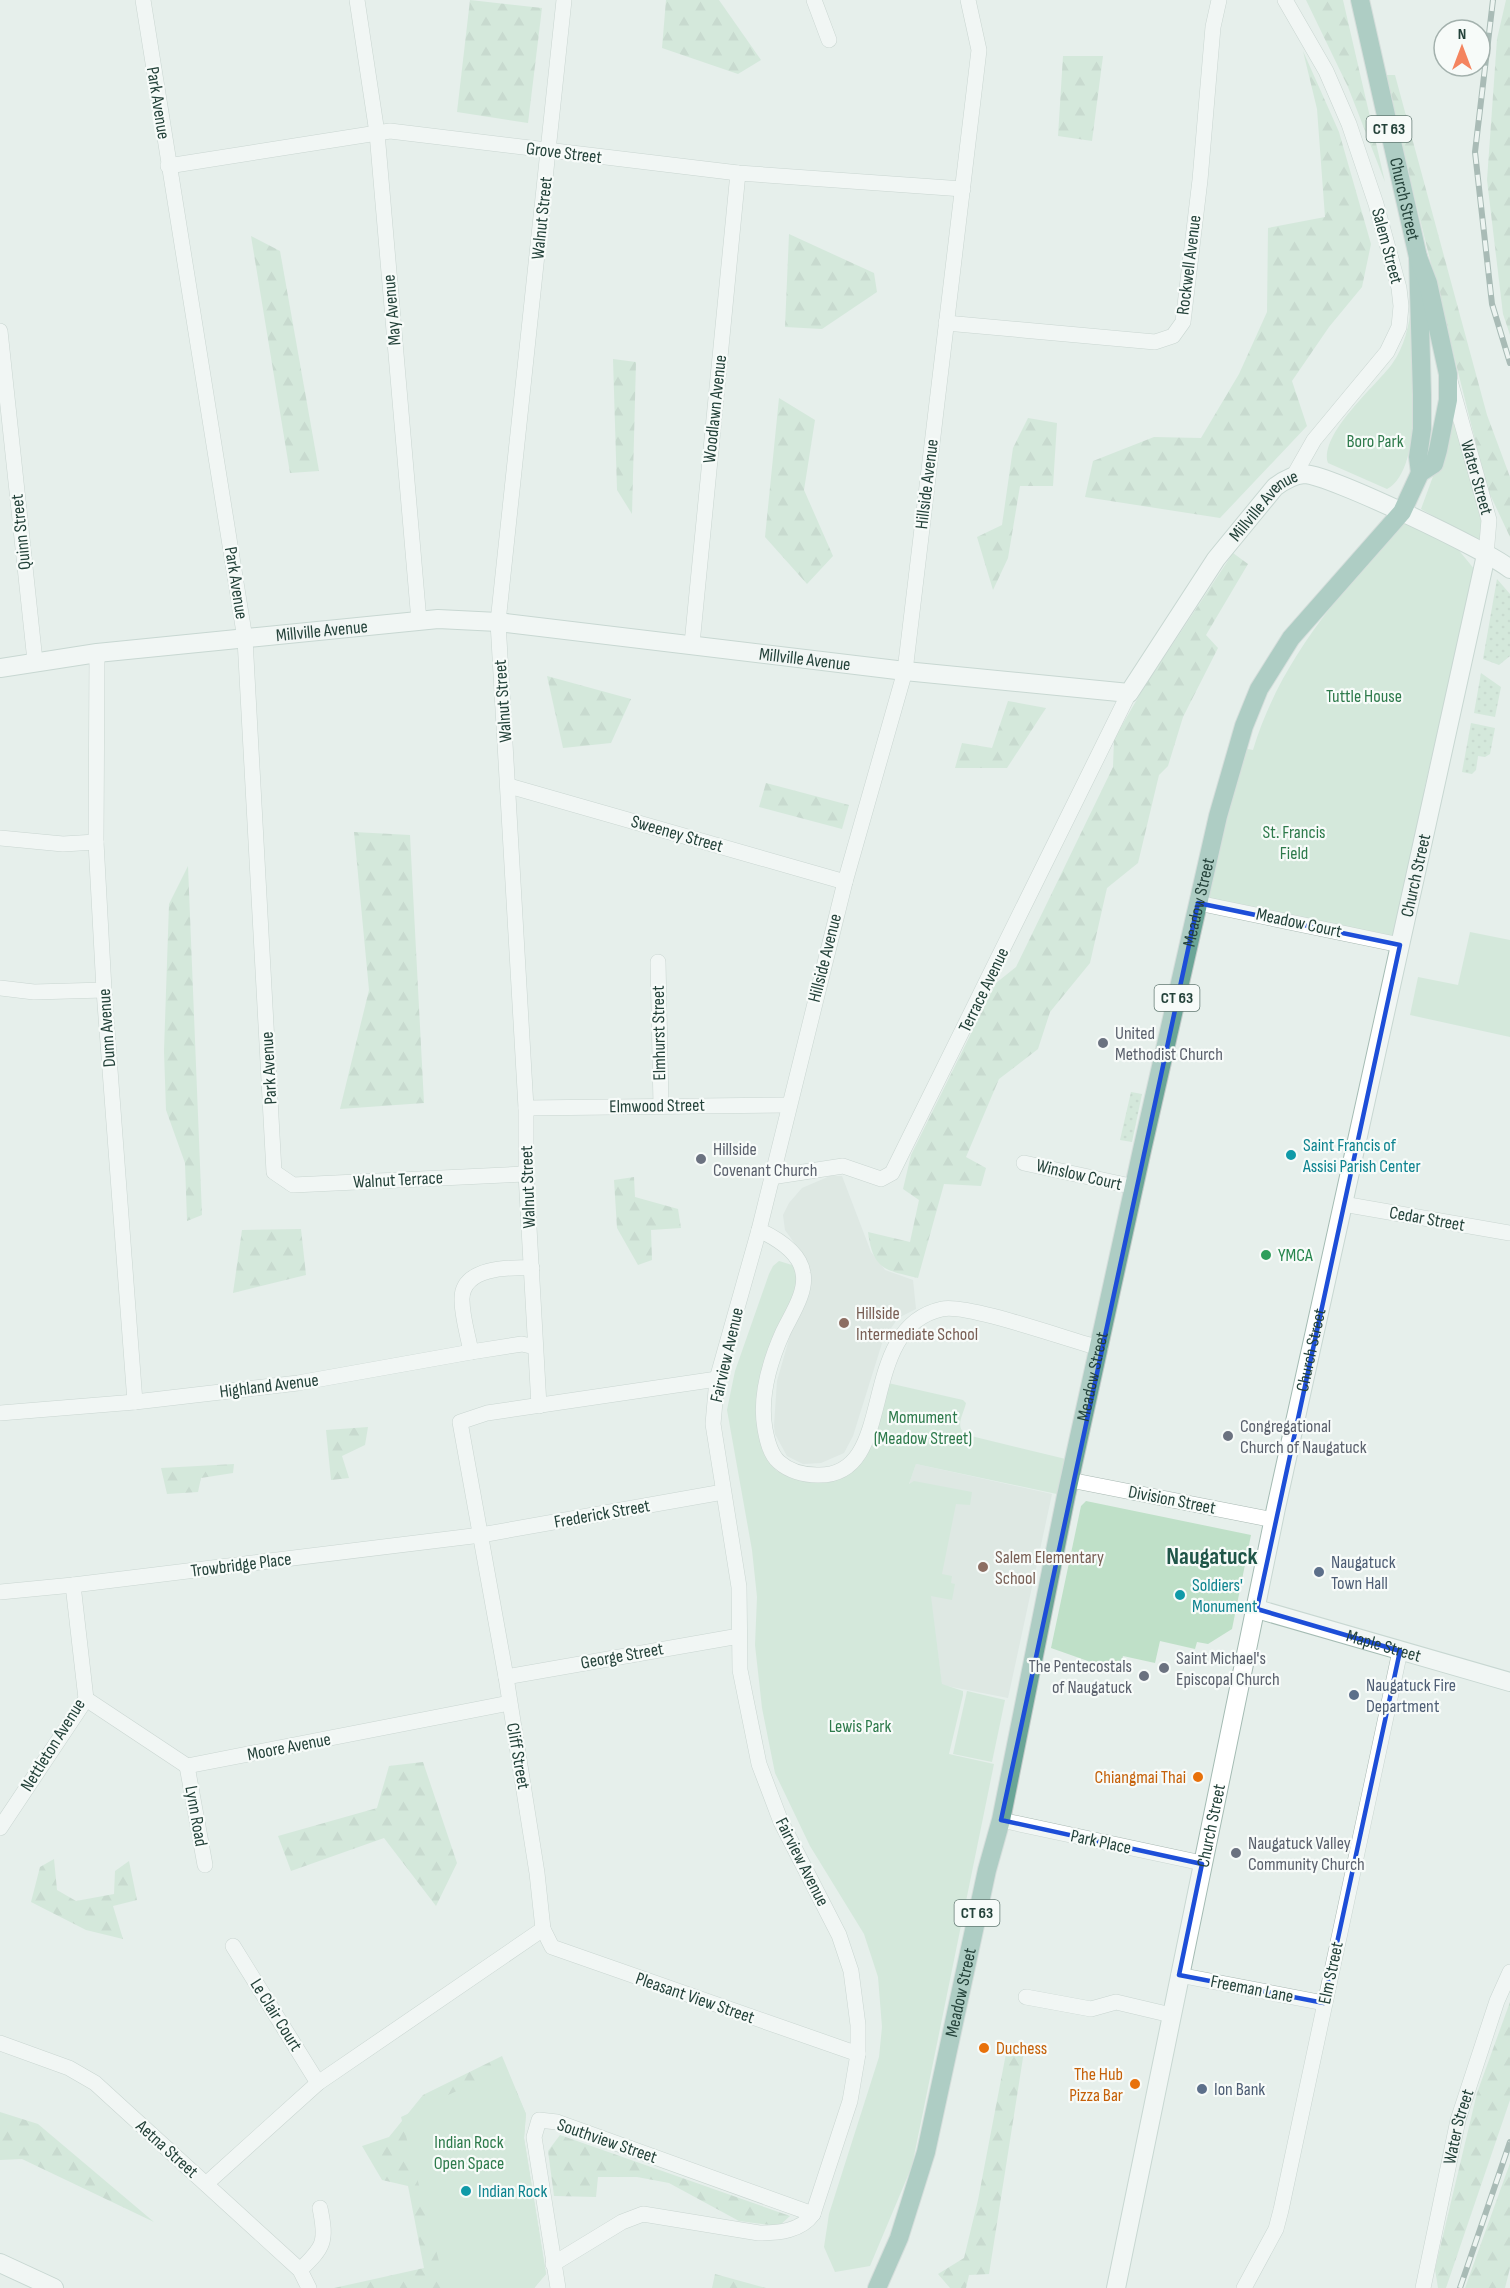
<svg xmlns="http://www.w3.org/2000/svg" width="1510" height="2288" viewBox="0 0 1510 2288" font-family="'Sofia Sans Condensed',sans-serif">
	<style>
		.built { fill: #d4dfda }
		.grass { fill: url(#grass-dots) }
		.forest { fill: url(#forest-firs) }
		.park { fill: #bfe0c8 }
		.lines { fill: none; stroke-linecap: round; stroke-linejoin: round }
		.street-casing { stroke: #a8b8b2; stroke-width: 16 }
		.secondary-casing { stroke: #a4bbb3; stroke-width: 20 }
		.primary-casing { stroke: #c2cac8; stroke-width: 20 }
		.street { stroke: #fff; stroke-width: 15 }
		.secondary { stroke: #fff; stroke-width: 18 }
		.primary { stroke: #6aa596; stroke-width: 18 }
		.rail-casing { stroke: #5f7d75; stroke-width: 6 }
		.rail { stroke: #f7fbf9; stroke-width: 4; stroke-dasharray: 11; stroke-linecap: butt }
		.marked { fill: none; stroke: #1d4ed8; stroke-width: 4.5; stroke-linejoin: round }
		.worship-dot { fill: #6b7280; stroke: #f7fbf9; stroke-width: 2 }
		.culture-dot { fill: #0f9aa8; stroke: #f7fbf9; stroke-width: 2 }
		.leisure-dot { fill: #2e9e5b; stroke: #f7fbf9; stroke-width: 2 }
		.education-dot { fill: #8d6e63; stroke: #f7fbf9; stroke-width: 2 }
		.service-dot { fill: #5c6f8a; stroke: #f7fbf9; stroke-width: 2 }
		.food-dot { fill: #e8710a; stroke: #f7fbf9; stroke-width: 2 }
		.labels { text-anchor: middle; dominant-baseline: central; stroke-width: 4.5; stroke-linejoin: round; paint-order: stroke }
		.shield { fill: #f7fbf9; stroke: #637a73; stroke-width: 1.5 }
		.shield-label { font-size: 16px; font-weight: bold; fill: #24423a }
		.street-label { font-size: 18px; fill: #24423a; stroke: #f7fbf9 }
		.park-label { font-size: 18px; fill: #2d7a4b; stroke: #f7fbf9 }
		.worship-label { font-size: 18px; fill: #5b616d; stroke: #f7fbf9; text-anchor: start }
		.culture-label { font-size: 18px; fill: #0d838f; stroke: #f7fbf9; text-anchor: start }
		.leisure-label { font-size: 18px; fill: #27864d; stroke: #f7fbf9; text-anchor: start }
		.education-label { font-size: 18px; fill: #785e54; stroke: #f7fbf9; text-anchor: start }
		.service-label { font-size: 18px; fill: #4e5e75; stroke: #f7fbf9; text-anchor: start }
		.food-label { font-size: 18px; fill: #c56008; stroke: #f7fbf9; text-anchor: end }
		.district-label { font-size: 24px; font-weight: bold; fill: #1f5548; stroke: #f7fbf9 }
	</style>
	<defs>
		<pattern id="grass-dots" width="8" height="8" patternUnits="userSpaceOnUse" patternTransform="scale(1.5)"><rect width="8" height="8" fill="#bfe0c8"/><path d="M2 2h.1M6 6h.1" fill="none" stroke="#a4c1ad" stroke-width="1.8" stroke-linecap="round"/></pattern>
		<pattern id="forest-firs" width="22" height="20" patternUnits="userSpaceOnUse" patternTransform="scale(1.5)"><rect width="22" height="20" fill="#bfe0c8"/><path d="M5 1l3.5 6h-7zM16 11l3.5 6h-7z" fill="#a4c1ad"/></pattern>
	</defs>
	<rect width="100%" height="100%" fill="#e6efeb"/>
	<!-- built -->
	<g class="built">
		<path d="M830,1176H842L871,1252L885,1270L913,1280L916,1309L898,1318L883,1340L853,1436L844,1453L821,1463L803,1464L787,1456L775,1434L774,1426L777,1381L791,1332L801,1252L785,1230L783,1215L789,1203L802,1188Z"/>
		<path d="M916,1464L1052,1494L1008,1698L942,1685L930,1591L904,1510L910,1481Z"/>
	</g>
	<!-- grass -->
	<g class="grass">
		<path d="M1497,579L1510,594V656L1499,665L1483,659Z"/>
		<path d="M1481,673L1501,687L1495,717L1474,713Z"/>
		<path d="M1471,723L1495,728L1490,754L1485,757L1478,756L1476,770L1472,774L1462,772Z"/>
		<path d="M1131,1092L1142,1094L1132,1142L1120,1140Z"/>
	</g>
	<!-- forest -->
	<g class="forest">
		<path d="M470,0L542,8L528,123L457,112Z"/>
		<path d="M666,0H719L761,60L738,74L662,48Z"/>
		<path d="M1306,0H1343L1385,182L1348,87Z"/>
		<path d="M1506,0H1510V335L1503,314L1487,180L1497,39Z"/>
		<path d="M1303,51L1339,132L1371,244L1362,287L1329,327L1292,381L1307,426L1220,518L1085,497L1093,461L1154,437L1201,438L1239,374L1267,312L1268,228L1325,217L1317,109Z"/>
		<path d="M1063,56H1103L1092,141L1058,136Z"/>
		<path d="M1384,75H1395L1487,415L1510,477V537L1487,488Z"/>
		<path d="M789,234L874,273L877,292L822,329L785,327Z"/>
		<path d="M251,236L280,251L319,471L290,473Z"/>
		<path d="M613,359L636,362L632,514L617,490Z"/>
		<path d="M779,398L815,420L804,490L833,556L807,584L765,537Z"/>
		<path d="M1028,418L1057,423L1053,486H1020L1008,558L993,590L977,537L1002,525L1013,448Z"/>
		<path d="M1233,553L1248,564L1206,635L1218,648L1183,717L1168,766L1159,775L1138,863L1107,888L1090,963L1050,1012L1038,1049L999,1079L966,1157L986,1168L981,1186L944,1184L918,1278C885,1270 873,1270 868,1232L910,1242L919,1200L903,1189L911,1155L996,983L1016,967L1113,767L1114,739L1143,689Z"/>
		<path d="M547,676L631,699L611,743L563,748Z"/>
		<path d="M1008,701L1046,708L1007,768H955L962,743L992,748Z"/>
		<path d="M766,783L849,805L842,829L759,807Z"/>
		<path d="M354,832L410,835L424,1103L340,1109L369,990Z"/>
		<path d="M188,866L202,1215L187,1221L185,1163L166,1110L164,1051L169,904Z"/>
		<path d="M634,1177L635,1197L678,1209L681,1228L651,1230L652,1260L638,1265L617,1228L614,1180Z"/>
		<path d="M301,1229L306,1275L233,1293L242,1230Z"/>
		<path d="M368,1427L365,1445L342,1456L349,1478L331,1480L326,1430Z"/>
		<path d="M234,1464L233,1473L201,1478L198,1492L167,1494L161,1468Z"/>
		<path d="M423,1762L457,1863L436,1906L384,1838L291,1871L278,1836L377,1808L389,1766Z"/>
		<path d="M54,1859L57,1890L76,1901L114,1894L115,1871L129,1861L137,1900L113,1906L123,1939L86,1930L31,1902L40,1867Z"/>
		<path d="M1510,2002V2100L1446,2288H1438L1435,2269L1477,2093Z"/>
		<path d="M1008,2043L1025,2045L989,2274L969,2275L966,2288H950L938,2274L964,2258L978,2200Z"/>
		<path d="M502,2056L526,2114L524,2138L546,2274L534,2288H334L424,2268L408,2186L382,2180L362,2146L389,2137L423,2095Z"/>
		<path d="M0,2112L38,2124L154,2222L22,2159L0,2160Z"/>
		<path d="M560,2135L790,2216L779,2226L739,2221L669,2183L637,2177H598L596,2197L554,2196L548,2151Z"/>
		<path d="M1510,2163V2268L1505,2288H1465Z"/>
		<path d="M715,2274L766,2288H712Z"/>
	</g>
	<!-- park -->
	<g class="park">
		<path d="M1412,306C1413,346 1426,470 1387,489L1328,463C1319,434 1376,386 1392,364C1405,346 1408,327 1412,306Z"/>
		<path d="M1453,406L1486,530L1484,544L1421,509L1446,441Z"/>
		<path d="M1405,518L1452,542L1475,570L1424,790L1438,794L1401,947L1198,903L1237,747L1253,750C1281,657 1343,591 1405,518Z"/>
		<path d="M1470,932L1510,940V1037L1410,1015L1418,977L1458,985Z"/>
		<path d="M779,1261L792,1265L800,1281L766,1358L763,1451L772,1466L777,1471L791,1477L825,1482L843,1475L862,1462L870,1448L888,1383L963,1400L966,1403C963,1416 954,1427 967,1435L1074,1461L1066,1496L916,1464L909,1484L914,1481L972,1492L970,1505L956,1504L942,1574L952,1576L951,1583L955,1584L952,1600L931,1596L942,1684L963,1691V1695L949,1754L994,1764L912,2166L870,2266L835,2272L824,2247L829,2214L879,2057L882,2027L878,1977L864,1934L810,1846L775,1773L762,1708L755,1645L757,1597L752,1550L727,1410L735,1371L769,1274L773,1266Z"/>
		<path d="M1086,1501L1251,1535L1232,1629L1208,1644L1197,1642L1195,1649L1160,1641L1155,1663L1123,1656L1119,1672L1051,1648L1081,1506Z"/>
		<path d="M967,1691L1005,1700L992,1762L953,1754Z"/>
		<path d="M506,2068L526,2114L524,2138L546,2274L534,2288H446L401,2117Z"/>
	</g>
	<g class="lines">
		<defs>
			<g id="street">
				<path d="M143,0L245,639L274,1172L293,1185L526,1174"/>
				<path d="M357,0L377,133L419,621"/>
				<path d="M814,0L829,40"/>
				<path d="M968,0L979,50L905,671L845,882L759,1230C776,1238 800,1252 803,1273C807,1292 791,1315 783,1332C770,1361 759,1396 765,1429C767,1440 770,1454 779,1462C789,1471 804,1475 817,1475C900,1478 854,1328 942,1309C966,1303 1069,1340 1100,1348"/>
				<path d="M1285,0L1326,71L1349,124L1376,204L1399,288L1401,306L1399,327L1387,352L1314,440L1293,477"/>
				<path d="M168,166L390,131L738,173L963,189"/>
				<path d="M946,323L1155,342L1173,336L1183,322L1200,180L1213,27L1219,0"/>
				<path d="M0,331L35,661"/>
				<path id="s1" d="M1450,381L1489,520L1486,555"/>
				<path d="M692,644L738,173"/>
				<path d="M97,653L96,842L104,990L135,1402"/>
				<path d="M509,786L845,882"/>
				<path d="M0,838L63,844L96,842"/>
				<path d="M1198,903L1400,945"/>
				<path d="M658,962L661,1105"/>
				<path d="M0,988L34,992L104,990"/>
				<path d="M526,1108L789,1105"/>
				<path d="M1024,1163L1135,1187"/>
				<path d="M771,1177L843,1166L881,1179L892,1173L1129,693"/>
				<path d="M1343,1204L1510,1233"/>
				<path d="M471,1352C468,1335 462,1317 462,1300C461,1267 509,1267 532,1268"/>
				<path d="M717,1379L487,1413L460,1422L506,1677L537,1873L543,1929L552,1947L858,2054"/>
				<path d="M539,1406L526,1174V1108L498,622L564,0"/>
				<path d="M0,1413L135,1402L298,1383L471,1352L522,1344L535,1347"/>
				<path d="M1070,1480L1274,1520"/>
				<path d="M0,1592L73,1585L481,1535L723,1492"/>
				<path d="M506,1677L739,1636"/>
				<path d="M86,1699L187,1766L509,1703"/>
				<path d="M187,1766L205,1865"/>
				<path d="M1001,1820L1202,1863"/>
				<path d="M0,1828L86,1699L73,1585"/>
				<path d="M233,1946L318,2083"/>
				<path d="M1179,1975L1324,2003"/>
				<path d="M1026,1997L1091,2009L1116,2002L1171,2015"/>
				<path d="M0,2043L69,2068L95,2083L300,2270L309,2288"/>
				<path d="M206,2184L318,2083L543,1929"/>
				<path d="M553,2264L622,2222L643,2214L759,2233C779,2233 801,2231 813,2214L850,2101L858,2054V2025L851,1971L839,1935L781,1822L759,1764L740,1670L739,1587L713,1424L717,1379L759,1230"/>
				<path d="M300,2270C324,2247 327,2242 320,2208"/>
				<path d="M558,2288L534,2137L539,2120L557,2122L813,2214"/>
				<path d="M1244,2288L1276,2229L1281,2210L1400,1651"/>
				<path id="s2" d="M1423,2288L1458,2120L1497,2001L1510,1972"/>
			</g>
			<g id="secondary">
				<path id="s3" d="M0,668L97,653L438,619L498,622L905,671L1129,693L1216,559L1275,487C1283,481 1293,475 1304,474C1328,474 1489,551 1510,569"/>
				<path id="s4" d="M1257,1609L1510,1682"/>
				<path d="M0,2263L54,2288"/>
				<path id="s5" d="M1116,2288L1276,1508L1486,555"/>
			</g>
			<g id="primary">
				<path id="s6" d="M1360,0L1418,257L1422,395V429L1418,457L1420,473"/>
				<path id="s7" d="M877,2288L899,2238L926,2152L987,1870L1001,1820L1066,1496L1142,1150L1218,816L1244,726L1259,689L1291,638L1402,512L1420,473L1434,464L1438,450L1448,400V374L1428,283L1418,257"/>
			</g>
		</defs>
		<!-- street casing -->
		<use href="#street" class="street-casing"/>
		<!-- secondary casing -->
		<use href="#secondary" class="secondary-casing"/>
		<!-- primary casing -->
		<use href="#primary" class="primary-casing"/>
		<!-- street -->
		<use href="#street" class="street"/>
		<!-- secondary -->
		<use href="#secondary" class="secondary"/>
		<!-- primary -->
		<use href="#primary" class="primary"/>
		<defs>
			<g id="rail">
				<path d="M1493,0L1475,152L1492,304L1510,363"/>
				<path d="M1460,2288L1510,2142"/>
			</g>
		</defs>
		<!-- rail casing -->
		<use href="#rail" class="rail-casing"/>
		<!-- rail -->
		<use href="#rail" class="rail"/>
	</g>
	<!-- marked area -->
	<path d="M0 0H1510V2288H0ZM1198,903L1400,945L1257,1609L1400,1651L1324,2003L1179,1975L1202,1864L1001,1820Z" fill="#e6efeb" fill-opacity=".55" fill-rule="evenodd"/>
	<path class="marked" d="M1198,903L1400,945L1257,1609L1400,1651L1324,2003L1179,1975L1202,1864L1001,1820Z"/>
	<!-- markers -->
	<g class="worship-dot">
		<circle cx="1103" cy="1043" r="6"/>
		<circle cx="701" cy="1159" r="6"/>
		<circle cx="1228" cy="1436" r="6"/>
		<circle cx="1164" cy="1668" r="6"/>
		<circle cx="1144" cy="1676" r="6"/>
		<circle cx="1236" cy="1853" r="6"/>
	</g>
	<g class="culture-dot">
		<circle cx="1291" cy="1155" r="6"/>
		<circle cx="1180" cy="1595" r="6"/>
		<circle cx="466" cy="2191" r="6"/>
	</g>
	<circle class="leisure-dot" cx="1266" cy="1255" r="6"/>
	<g class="education-dot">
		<circle cx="844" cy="1323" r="6"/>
		<circle cx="983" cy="1567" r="6"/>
	</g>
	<g class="service-dot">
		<circle cx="1319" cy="1572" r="6"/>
		<circle cx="1354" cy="1695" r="6"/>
		<circle cx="1202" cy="2089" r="6"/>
	</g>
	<g class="food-dot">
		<circle cx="1198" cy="1777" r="6"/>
		<circle cx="984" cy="2048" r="6"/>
		<circle cx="1135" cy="2084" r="6"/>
	</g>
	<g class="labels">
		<!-- shield labels -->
		<g class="shield">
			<rect x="1366.5" y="116" width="45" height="26" rx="4.5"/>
			<rect x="1154.5" y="985" width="45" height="26" rx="4.5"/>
			<rect x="954.5" y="1900" width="45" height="26" rx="4.5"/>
		</g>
		<g class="shield-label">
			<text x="1389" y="129">CT 63</text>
			<text x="1177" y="998">CT 63</text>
			<text x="977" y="1913">CT 63</text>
		</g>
		<!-- street labels -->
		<g class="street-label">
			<text transform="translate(158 103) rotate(81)">Park Avenue</text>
			<text transform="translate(564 153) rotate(7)">Grove Street</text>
			<text stroke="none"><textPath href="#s6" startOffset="204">Church Street</textPath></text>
			<text transform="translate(542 218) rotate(-84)">Walnut Street</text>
			<text transform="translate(1387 246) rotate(75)">Salem Street</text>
			<text transform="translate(1189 265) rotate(-83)">Rockwell Avenue</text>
			<text transform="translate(392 310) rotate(-95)">May Avenue</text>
			<text transform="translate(715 409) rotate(-84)">Woodlawn Avenue</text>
			<text stroke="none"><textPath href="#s1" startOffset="100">Water Street</textPath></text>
			<text transform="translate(927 484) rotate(-83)">Hillside Avenue</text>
			<text stroke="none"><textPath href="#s3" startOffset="1368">Millville Avenue</textPath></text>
			<text transform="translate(21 532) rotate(-96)">Quinn Street</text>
			<text transform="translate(236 583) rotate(81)">Park Avenue</text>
			<text stroke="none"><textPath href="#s3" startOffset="324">Millville Avenue</textPath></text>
			<text stroke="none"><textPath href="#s3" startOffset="810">Millville Avenue</textPath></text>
			<text transform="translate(503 701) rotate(-94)">Walnut Street</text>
			<text transform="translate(677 834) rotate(16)">Sweeney Street</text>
			<text stroke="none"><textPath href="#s5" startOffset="1444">Church Street</textPath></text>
			<text stroke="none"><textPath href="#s7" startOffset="1424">Meadow Street</textPath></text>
			<text transform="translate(1299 923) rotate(12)">Meadow Court</text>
			<text transform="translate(825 958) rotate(-76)">Hillside Avenue</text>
			<text transform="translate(984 990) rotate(-64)">Terrace Avenue</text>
			<text transform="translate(107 1028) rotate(-94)">Dunn Avenue</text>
			<text transform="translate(659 1033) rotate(-91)">Elmhurst Street</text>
			<text transform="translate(269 1068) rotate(-93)">Park Avenue</text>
			<text transform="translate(657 1106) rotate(-1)">Elmwood Street</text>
			<text transform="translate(1079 1175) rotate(13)">Winslow Court</text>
			<text transform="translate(398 1180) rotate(-3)">Walnut Terrace</text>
			<text transform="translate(528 1187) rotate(-92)">Walnut Street</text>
			<text transform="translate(1427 1219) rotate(10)">Cedar Street</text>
			<text stroke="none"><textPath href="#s5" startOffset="958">Church Street</textPath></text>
			<text transform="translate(727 1355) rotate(-77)">Fairview Avenue</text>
			<text stroke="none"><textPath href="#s7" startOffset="938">Meadow Street</textPath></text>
			<text transform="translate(269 1386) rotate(-7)">Highland Avenue</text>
			<text transform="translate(1172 1500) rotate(11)">Division Street</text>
			<text transform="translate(602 1514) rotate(-10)">Frederick Street</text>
			<text transform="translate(241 1565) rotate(-7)">Trowbridge Place</text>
			<text stroke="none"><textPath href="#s4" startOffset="132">Maple Street</textPath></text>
			<text transform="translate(622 1656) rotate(-10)">George Street</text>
			<text transform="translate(53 1745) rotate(-58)">Nettleton Avenue</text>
			<text transform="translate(289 1747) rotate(-11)">Moore Avenue</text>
			<text transform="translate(518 1756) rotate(80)">Cliff Street</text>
			<text transform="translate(196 1816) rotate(80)">Lynn Road</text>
			<text stroke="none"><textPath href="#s5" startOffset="472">Church Street</textPath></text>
			<text transform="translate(1101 1842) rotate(12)">Park Place</text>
			<text transform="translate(802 1862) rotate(63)">Fairview Avenue</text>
			<text transform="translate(1331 1973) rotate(-78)">Elm Street</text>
			<text transform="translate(1252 1989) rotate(11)">Freeman Lane</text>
			<text stroke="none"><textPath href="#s7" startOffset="308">Meadow Street</textPath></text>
			<text transform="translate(695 1998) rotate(19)">Pleasant View Street</text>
			<text transform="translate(276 2015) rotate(58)">Le Clair Court</text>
			<text stroke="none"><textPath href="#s2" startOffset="165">Water Street</textPath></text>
			<text transform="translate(607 2141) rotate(19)">Southview Street</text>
			<text transform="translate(167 2149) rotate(42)">Aetna Street</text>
		</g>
		<!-- park labels -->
		<g class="park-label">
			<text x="1375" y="441">Boro Park</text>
			<text x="1364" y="696">Tuttle House</text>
			<text x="1294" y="832">St. Francis<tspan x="1294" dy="21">Field</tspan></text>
			<text x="923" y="1417">Momument<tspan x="923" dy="21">(Meadow Street)</tspan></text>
			<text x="860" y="1726">Lewis Park</text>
			<text x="469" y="2142">Indian Rock<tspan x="469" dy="21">Open Space</tspan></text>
		</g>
		<!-- worship labels -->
		<g class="worship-label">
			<text x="1115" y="1033">United<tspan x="1115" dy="21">Methodist Church</tspan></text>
			<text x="713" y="1149">Hillside<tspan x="713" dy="21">Covenant Church</tspan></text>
			<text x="1240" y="1426">Congregational<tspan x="1240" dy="21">Church of Naugatuck</tspan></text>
			<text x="1176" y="1658">Saint Michael's<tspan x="1176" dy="21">Episcopal Church</tspan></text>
			<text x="1132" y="1666" text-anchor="end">The Pentecostals<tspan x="1132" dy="21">of Naugatuck</tspan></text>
			<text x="1248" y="1843">Naugatuck Valley<tspan x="1248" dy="21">Community Church</tspan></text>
		</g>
		<!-- culture labels -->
		<g class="culture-label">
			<text x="1303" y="1145">Saint Francis of<tspan x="1303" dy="21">Assisi Parish Center</tspan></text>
			<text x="1192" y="1585">Soldiers'<tspan x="1192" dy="21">Monument</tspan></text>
			<text x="478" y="2191">Indian Rock</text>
		</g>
		<!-- leisure labels -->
		<g class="leisure-label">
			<text x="1278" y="1255">YMCA</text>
		</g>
		<!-- education labels -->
		<g class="education-label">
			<text x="856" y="1313">Hillside<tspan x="856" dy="21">Intermediate School</tspan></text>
			<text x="995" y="1557">Salem Elementary<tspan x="995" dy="21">School</tspan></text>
		</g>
		<!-- service labels -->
		<g class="service-label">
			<text x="1331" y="1562">Naugatuck<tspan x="1331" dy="21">Town Hall</tspan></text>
			<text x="1366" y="1685">Naugatuck Fire<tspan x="1366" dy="21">Department</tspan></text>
			<text x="1214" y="2089">Ion Bank</text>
		</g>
		<!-- food labels -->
		<g class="food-label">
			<text x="1186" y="1777">Chiangmai Thai</text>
			<text x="996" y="2048" text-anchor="start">Duchess</text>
			<text x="1123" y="2074">The Hub<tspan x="1123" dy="21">Pizza Bar</tspan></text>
		</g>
		<!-- district labels -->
		<g class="district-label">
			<text x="1212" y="1556">Naugatuck</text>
		</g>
	</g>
	<!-- north arrow -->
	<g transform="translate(1462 48)"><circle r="28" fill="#f7fbf9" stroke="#a3b1ad" stroke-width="1.5"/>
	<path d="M0-4.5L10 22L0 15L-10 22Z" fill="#f4845f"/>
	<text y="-9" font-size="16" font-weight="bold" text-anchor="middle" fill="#24423a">N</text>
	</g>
</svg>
